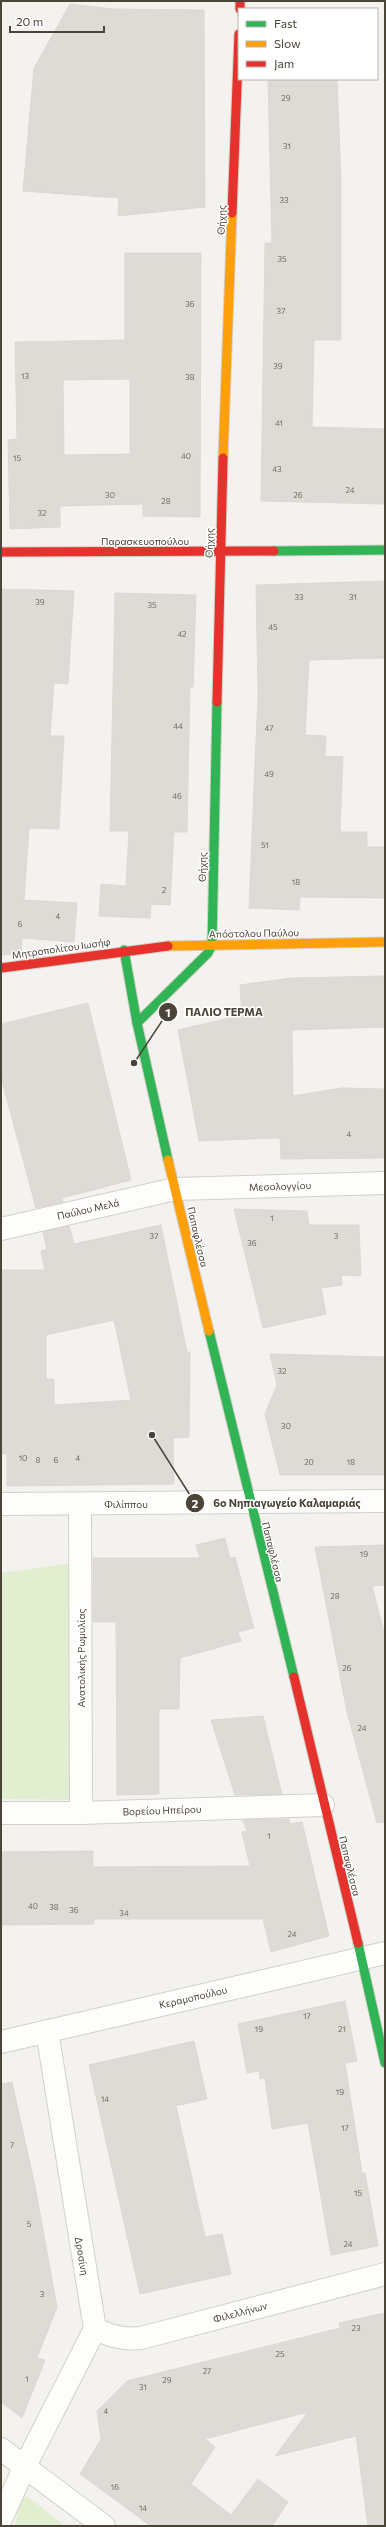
<svg xmlns="http://www.w3.org/2000/svg" width="386" height="2527" viewBox="0 0 386 2527" font-family="Commissioner,sans-serif">
	<style>
		.green { fill: #e1eecf }
		.building { fill: #dedbd6; stroke: #dcd9d4; fill-rule: evenodd }
		.lines { fill: none; stroke-linecap: round; stroke-linejoin: round }
		.street-casing { stroke: #d2d0cb; stroke-width: 24 }
		.fast-casing { stroke: #d3cfc5; stroke-width: 11 }
		.slow-casing { stroke: #d3cfc5; stroke-width: 11 }
		.jam-casing { stroke: #d3cfc5; stroke-width: 11 }
		.street { stroke: #fdfdfc; stroke-width: 22 }
		.fast { stroke: #30b455; stroke-width: 9 }
		.slow { stroke: #ff9f0a; stroke-width: 9 }
		.jam { stroke: #e5322d; stroke-width: 9 }
		.labels { text-anchor: middle; dominant-baseline: central; stroke-width: 3; stroke-linejoin: round; paint-order: stroke }
		.number-label { font-size: 8px; fill: #706a61 }
		.street-label { font-size: 10px; fill: #4b4439; stroke: #fff }
		.leader { fill: none; stroke: #4b4439; stroke-width: 1.5 }
		.callout-dot { fill: #4b4439; stroke: #fff; stroke-width: 1.5 }
		.mark-label { font-size: 12px; text-anchor: middle; font-weight: bold; fill: #fff }
		.callout-label { font-size: 11px; text-anchor: middle; font-weight: bold; fill: #4b4439; stroke: #fff; stroke-width: 3; stroke-linejoin: round; paint-order: stroke }
	</style>
	<rect width="100%" height="100%" fill="#f4f2ee"/>
	<!-- green -->
	<g class="green">
		<path d="M73,1563L74,1800L1,1799V1573Z"/>
		<path d="M27,2496L65,2526H15L20,2501Z"/>
	</g>
	<!-- building -->
	<g class="building">
		<path d="M70,4L113,9L204,10L205,207L118,216L119,198L23,191L34,68Z"/>
		<path d="M268,79H337L341,182V340H314L312,427L385,429V504L261,501L265,243H272Z"/>
		<path d="M125,253H201L200,517L143,516V504L60,506V527L10,529L8,440L17,439L15,342L125,340ZM130,379V454L64,455L63,380Z"/>
		<path d="M385,581V658L309,660L305,735L326,736L325,756L343,757L340,832H367V847H385V898L300,897L299,910L249,908L258,694L256,585Z"/>
		<path d="M1,589L74,591L68,684L54,683L50,736H64L59,829L29,828L24,900L77,903L74,942L22,938L21,953L1,955Z"/>
		<path d="M115,593L196,595L193,687H190L187,832H174L170,905L151,904L150,918L99,916L101,884L126,886L129,831H110Z"/>
		<path d="M385,976V1027L292,1030L293,1096L341,1088L385,1089V1158L281,1159L280,1138L199,1141L178,1030L242,1015L240,985L291,978Z"/>
		<path d="M88,1003L131,1180L62,1198L63,1202L36,1208L1,1077V1024Z"/>
		<path d="M234,1209L307,1211L309,1225H359L361,1276L341,1275L342,1285L321,1288L326,1314L263,1328Z"/>
		<path d="M161,1225L187,1352H190L189,1437L173,1438L174,1484L7,1486V1454H1V1270H45L41,1251L47,1249L43,1232L69,1226L74,1244ZM114,1320L131,1400L54,1405V1379H46V1335Z"/>
		<path d="M270,1354L385,1357V1475H280L265,1414L277,1385Z"/>
		<path d="M225,1538L230,1558L235,1557L254,1628L238,1632L241,1641L180,1658L179,1709H159V1794L117,1795L116,1622H93V1558H200L196,1545Z"/>
		<path d="M385,1545V1585L372,1586L385,1636V1822L377,1823L347,1712L315,1547Z"/>
		<path d="M263,1716L282,1794L235,1795L211,1720Z"/>
		<path d="M289,1819L290,1824L302,1822L329,1936L271,1952L263,1919H94V1924L1,1925V1852L93,1851V1867L250,1866L242,1832L247,1831L243,1820Z"/>
		<path d="M345,2001L357,2061L345,2063L362,2173H365L378,2246L331,2255L308,2123L272,2129L265,2078L260,2079L259,2071L247,2073L238,2024Z"/>
		<path d="M194,2041L207,2099L176,2106L205,2237L222,2234L231,2274L140,2294L89,2065Z"/>
		<path d="M12,2082L35,2186L57,2307L37,2358L45,2360L22,2418L1,2402V2084Z"/>
		<path d="M385,2313V2526H368L356,2436L275,2456L308,2412L205,2439L215,2447L191,2484L231,2515L258,2479L288,2502L272,2526H151L80,2474L101,2439L97,2411L127,2381L340,2328L339,2323Z"/>
	</g>
	<g class="lines">
		<defs>
			<g id="street">
				<path d="M1,1229L175,1189L385,1183"/>
				<path d="M1,1504L385,1501"/>
				<path d="M80,1504L81,1813"/>
				<path d="M1,1813H81L323,1805"/>
				<path d="M1,2042L385,1953"/>
				<path d="M95,2329C111,2336 123,2340 141,2338L385,2274"/>
				<path d="M1,2449L104,2526"/>
				<path d="M1,2519L25,2466L95,2329L47,2031"/>
			</g>
			<g id="fast">
				<path d="M274,551L385,550"/>
				<path d="M124,950L137,1023L168,1160"/>
				<path d="M137,1023L208,953L212,945L217,702"/>
				<path d="M209,1331L294,1677"/>
				<path d="M358,1943L385,2063"/>
			</g>
			<g id="slow">
				<path d="M223,458L232,213"/>
				<path d="M168,946L385,942"/>
				<path d="M168,1160L209,1331"/>
			</g>
			<g id="jam">
				<path d="M240,1V9"/>
				<path d="M232,213L239,34"/>
				<path d="M1,552L274,551"/>
				<path d="M217,702L223,458"/>
				<path d="M1,968L168,946"/>
				<path d="M294,1677L358,1943"/>
			</g>
		</defs>
		<!-- street casing -->
		<use href="#street" class="street-casing"/>
		<!-- fast casing -->
		<use href="#fast" class="fast-casing"/>
		<!-- slow casing -->
		<use href="#slow" class="slow-casing"/>
		<!-- jam casing -->
		<use href="#jam" class="jam-casing"/>
		<!-- street -->
		<use href="#street" class="street"/>
		<!-- fast -->
		<use href="#fast" class="fast"/>
		<!-- slow -->
		<use href="#slow" class="slow"/>
		<!-- jam -->
		<use href="#jam" class="jam"/>
	</g>
	<g class="labels">
		<!-- number labels -->
		<g class="number-label">
			<text x="286" y="98">29</text>
			<text x="287" y="146">31</text>
			<text x="284" y="200">33</text>
			<text x="282" y="259">35</text>
			<text x="190" y="304">36</text>
			<text x="281" y="311">37</text>
			<text x="278" y="366">39</text>
			<text x="25" y="376">13</text>
			<text x="190" y="377">38</text>
			<text x="279" y="423">41</text>
			<text x="186" y="456">40</text>
			<text x="17" y="458">15</text>
			<text x="277" y="469">43</text>
			<text x="350" y="490">24</text>
			<text x="110" y="495">30</text>
			<text x="298" y="495">26</text>
			<text x="166" y="501">28</text>
			<text x="42" y="513">32</text>
			<text x="299" y="597">33</text>
			<text x="353" y="597">31</text>
			<text x="40" y="602">39</text>
			<text x="152" y="605">35</text>
			<text x="273" y="627">45</text>
			<text x="182" y="634">42</text>
			<text x="178" y="726">44</text>
			<text x="269" y="728">47</text>
			<text x="269" y="774">49</text>
			<text x="177" y="796">46</text>
			<text x="265" y="845">51</text>
			<text x="296" y="882">18</text>
			<text x="164" y="890">2</text>
			<text x="58" y="916">4</text>
			<text x="20" y="924">6</text>
			<text x="349" y="1134">4</text>
			<text x="272" y="1218">1</text>
			<text x="154" y="1236">37</text>
			<text x="336" y="1236">3</text>
			<text x="252" y="1243">36</text>
			<text x="282" y="1371">32</text>
			<text x="286" y="1426">30</text>
			<text x="23" y="1458">10</text>
			<text x="78" y="1458">4</text>
			<text x="38" y="1460">8</text>
			<text x="56" y="1460">6</text>
			<text x="309" y="1462">20</text>
			<text x="351" y="1462">18</text>
			<text x="364" y="1554">19</text>
			<text x="335" y="1596">28</text>
			<text x="347" y="1668">26</text>
			<text x="362" y="1728">24</text>
			<text x="269" y="1836">1</text>
			<text x="33" y="1906">40</text>
			<text x="54" y="1907">38</text>
			<text x="74" y="1910">36</text>
			<text x="124" y="1913">34</text>
			<text x="292" y="1934">24</text>
			<text x="307" y="2016">17</text>
			<text x="259" y="2029">19</text>
			<text x="342" y="2029">21</text>
			<text x="340" y="2092">19</text>
			<text x="105" y="2099">14</text>
			<text x="345" y="2128">17</text>
			<text x="12" y="2145">7</text>
			<text x="358" y="2193">15</text>
			<text x="29" y="2224">5</text>
			<text x="348" y="2244">24</text>
			<text x="42" y="2294">3</text>
			<text x="356" y="2328">23</text>
			<text x="280" y="2354">25</text>
			<text x="207" y="2371">27</text>
			<text x="27" y="2379">1</text>
			<text x="167" y="2380">29</text>
			<text x="143" y="2387">31</text>
			<text x="106" y="2411">4</text>
			<text x="115" y="2487">16</text>
			<text x="143" y="2508">14</text>
		</g>
		<!-- street labels -->
		<g class="street-label">
			<text transform="translate(221 220) rotate(-88)">Θήχης</text>
			<text x="145" y="541">Παρασκευοπούλου</text>
			<text transform="translate(209 543) rotate(-88)">Θήχης</text>
			<text transform="translate(202 867) rotate(-89)">Θήχης</text>
			<text transform="translate(254 933) rotate(-1)">Απόστολου Παύλου</text>
			<text transform="translate(61 948) rotate(-8)">Μητροπολίτου Ιωσήφ</text>
			<text transform="translate(280 1186) rotate(-2)">Μεσολογγίου</text>
			<text transform="translate(88 1209) rotate(-13)">Παύλου Μελά</text>
			<text transform="translate(198 1237) rotate(77)">Παπαφλέσσα</text>
			<text x="126" y="1504">Φιλίππου</text>
			<text transform="translate(273 1552) rotate(76)">Παπαφλέσσα</text>
			<text transform="translate(81 1658) rotate(-90)">Ανατολικής Ρωμυλίας</text>
			<text transform="translate(162 1810) rotate(-2)">Βορείου Ηπείρου</text>
			<text transform="translate(350 1866) rotate(76)">Παπαφλέσσα</text>
			<text transform="translate(193 1997) rotate(-13)">Κεραμοπούλου</text>
			<text transform="translate(82 2256) rotate(80)">Δροσίνη</text>
			<text transform="translate(240 2312) rotate(-15)">Φιλελλήνων</text>
		</g>
	</g>
	<!-- callouts -->
	<path class="leader" d="M134 1063L168 1012M152 1435L195 1503"/>
	<g class="callout-dot">
		<circle cx="134" cy="1063" r="4"/>
		<circle cx="152" cy="1435" r="4"/>
		<circle cx="168" cy="1012" r="10"/>
		<circle cx="195" cy="1503" r="10"/>
	</g>
	<g class="mark-label">
		<text x="168" y="1017">1</text>
		<text x="195" y="1508">2</text>
	</g>
	<g class="callout-label">
		<text x="224" y="1016">ΠΑΛΙΟ ΤΕΡΜΑ</text>
		<text x="287" y="1507">6ο Νηπιαγωγείο Καλαμαριάς</text>
	</g>
	<!-- border -->
	<rect width="386" height="2527" fill="none" stroke="#4b4439" stroke-width="4"/>
	<!-- legend -->
	<rect x="238" y="8" width="140" height="72" fill="#ffffff" stroke="#b7b4b0"/>
	<rect x="246" y="21" width="20" height="6" fill="#30b455" stroke="#b7b4b0"/>
	<text x="274" y="28" font-size="12" fill="#4b4439">Fast</text>
	<rect x="246" y="41" width="20" height="6" fill="#ff9f0a" stroke="#b7b4b0"/>
	<text x="274" y="48" font-size="12" fill="#4b4439">Slow</text>
	<rect x="246" y="61" width="20" height="6" fill="#e5322d" stroke="#b7b4b0"/>
	<text x="274" y="68" font-size="12" fill="#4b4439">Jam</text>
	<!-- scale -->
	<path d="M10 26v6h94v-6" fill="none" stroke="#4b4439" stroke-width="2"/>
	<text x="16" y="26" font-size="12" fill="#4b4439" stroke="#ffffff" stroke-width="3" paint-order="stroke">20 m</text>
</svg>
